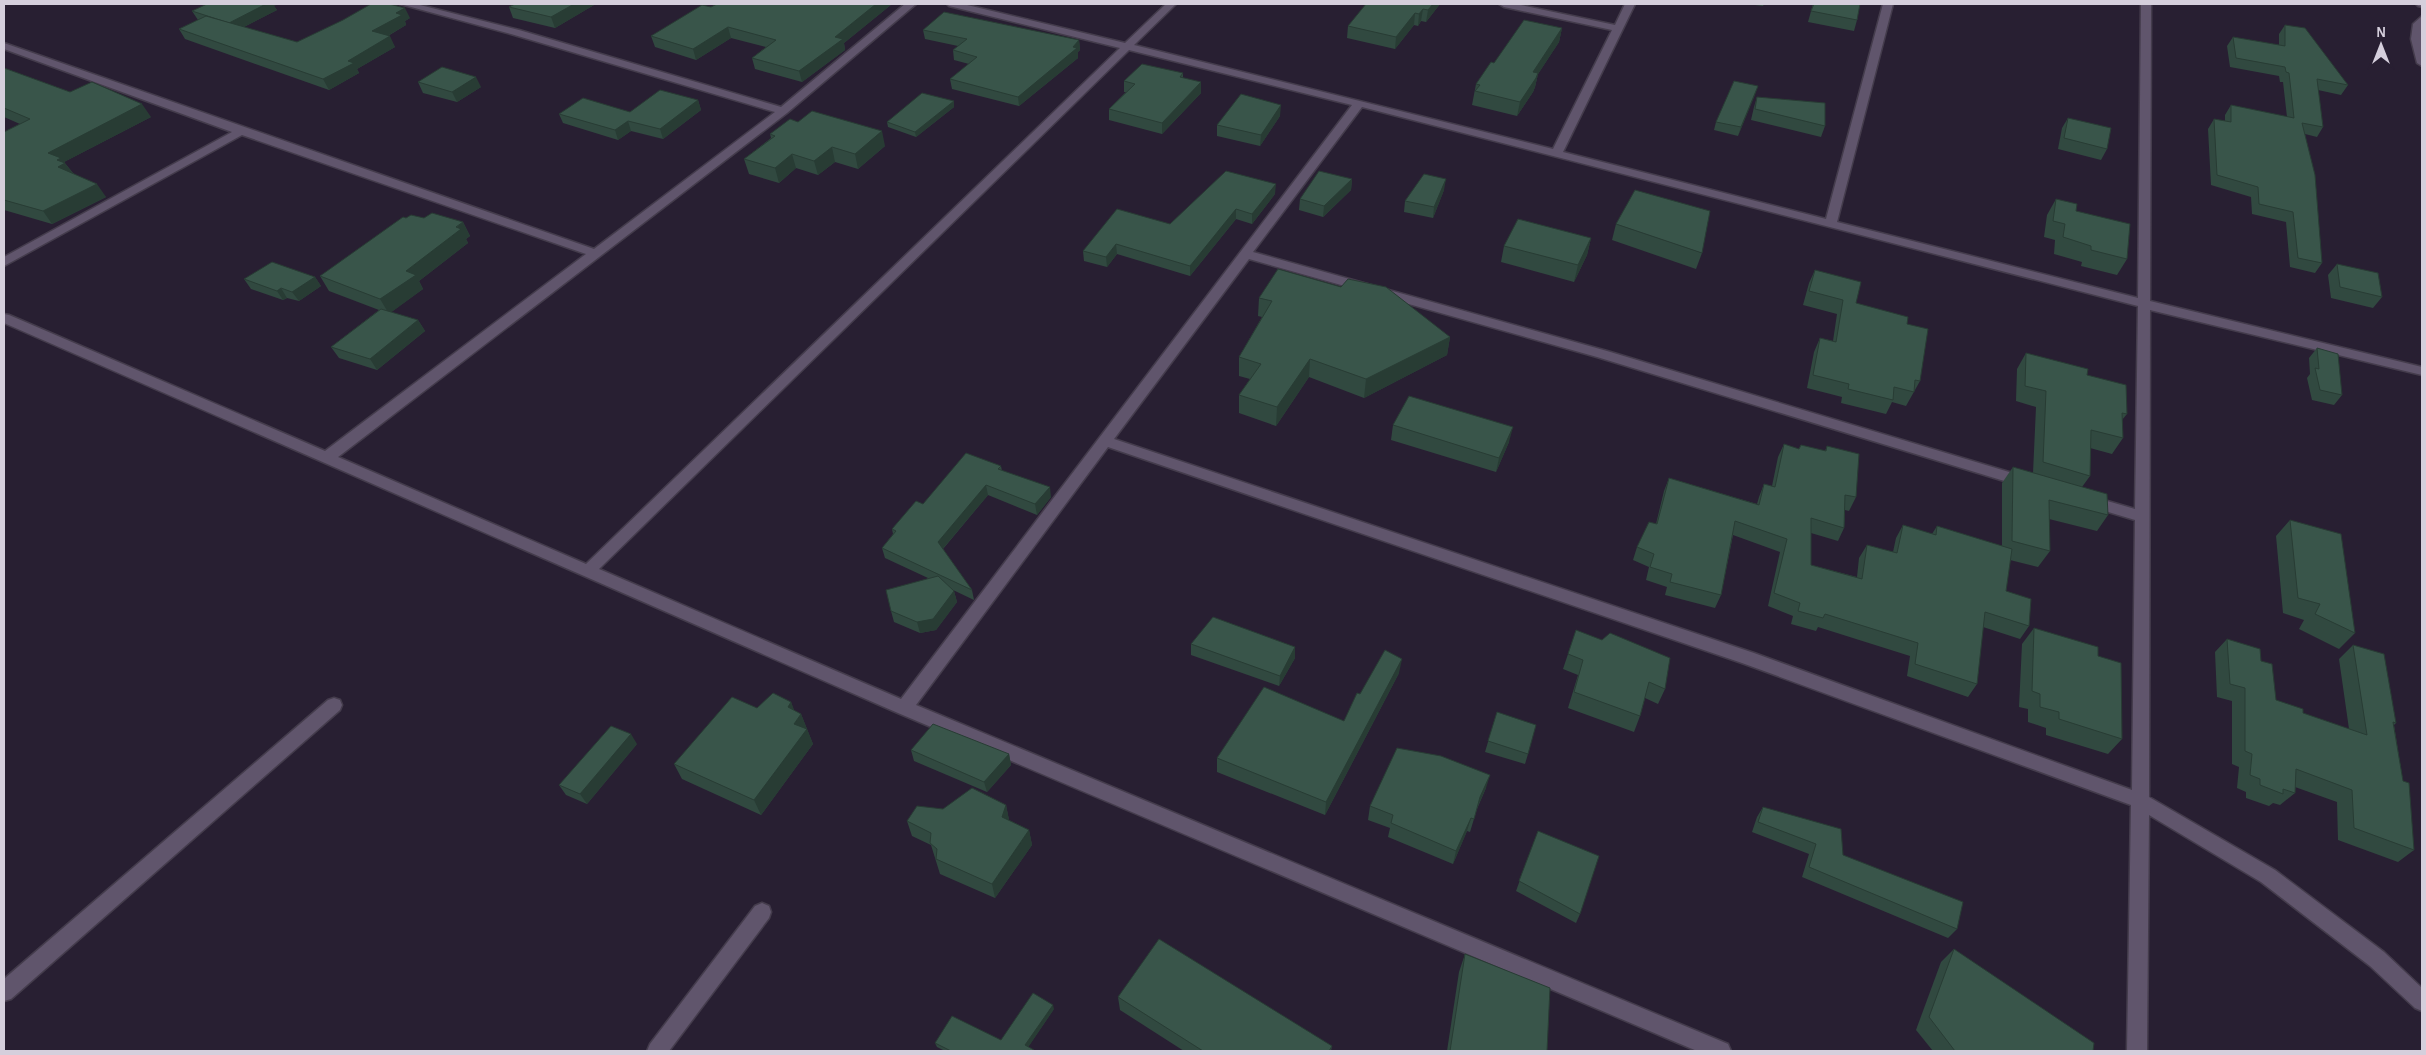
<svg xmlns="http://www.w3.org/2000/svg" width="2426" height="1055" viewBox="0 0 2426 1055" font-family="'Alegreya Sans',sans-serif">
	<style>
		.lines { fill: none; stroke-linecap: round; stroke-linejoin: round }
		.street-casing { stroke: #443c4c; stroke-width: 3 }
		.street { fill: #60556c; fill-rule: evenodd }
		.wall { fill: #314940 }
		.shaded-wall { fill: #283c34 }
		.building { fill: #39554a; stroke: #283c34 }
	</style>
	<rect width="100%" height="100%" fill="#281f32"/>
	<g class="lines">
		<defs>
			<g id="street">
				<path d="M400,4H416L519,30L781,107L905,4H916L787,113L338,457L586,564L1120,48L949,6L947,4H963L1125,43L1166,4H1176L1134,45L1553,149L1612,30L1504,7L1499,4H1516L1615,25L1625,4H1635L1563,152L1826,219L1883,4H1893L1837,222L2138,298L2141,4H2151L2150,301L2422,367V375L2150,310L2149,797L2275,870L2384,952L2422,988V1011L2415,1008L2370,966L2261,882L2149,815L2147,1051H2127L2131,805L1742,663L1108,447L916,705L1728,1044L1731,1051H1697L898,713L4,323V314L9,315L325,451L586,254L242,135L4,266V257L232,132L4,49V43L594,249L775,112L511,34ZM1129,50L1352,105L901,699L599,569ZM1362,107L2138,306L2135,509L2090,496L2085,497L2083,501L2085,505L2135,520L2132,790L1754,653L1114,439L1249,259L1597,357L2024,487L2029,486L2031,482L2029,478L1607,351L1253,252Z"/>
				<path d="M2416,4H2422V7L2418,6Z"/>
				<path d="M2422,16V66L2417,63L2411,39L2413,24Z"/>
				<path d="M334,698L340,700L342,705L340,710L11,999L4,1001V979L328,700Z"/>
				<path d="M762,903L769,906L771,912L769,918L669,1051H647L650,1044L755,906Z"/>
			</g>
		</defs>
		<!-- street casing -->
		<use href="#street" class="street-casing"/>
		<!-- street -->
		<use href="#street" class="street"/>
	</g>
	<!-- wall -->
	<g class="wall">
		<path d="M515,4H593L594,5L555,28L513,18L509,7Z"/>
		<path d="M717,4H892L844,43L845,50L802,82L755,69L752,58L766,47L731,38L696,60L655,47L651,36Z"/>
		<path d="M1440,4L1426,22L1421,21L1418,26L1414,25L1395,49L1347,38L1348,26Z"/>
		<path d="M1747,4H1764L1763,6Z"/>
		<path d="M1813,4H1860L1857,20L1854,31L1808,22Z"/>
		<path d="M274,6L277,10L244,27L297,42L410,18L405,21L406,25L388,36L395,47L357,69L359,73L329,90L185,39L179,29L198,20L192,11Z"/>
		<path d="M2285,25L2348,85L2341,95L2318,90L2323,127L2317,137L2305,134L2322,263L2315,273L2290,267L2286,222L2252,214L2251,197L2211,185L2208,129L2214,119L2225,121V115L2231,105L2287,117L2283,82H2280L2279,76L2230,67L2227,46L2233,37L2279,45V34Z"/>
		<path d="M1562,28L1559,42L1538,74L1535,87L1533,92L1517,116L1472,105L1476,84L1494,63Z"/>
		<path d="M923,30L1079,40L1080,50L1078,52V58L1019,106L952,89L950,79L969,64L954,60L953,50L958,46L925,39Z"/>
		<path d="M4,68L70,92L151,117L64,162L73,173L106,197L52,224L4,210V132L20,124L4,117Z"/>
		<path d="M1183,73V78L1201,82V93L1162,134L1109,120V109L1126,92H1124V81Z"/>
		<path d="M418,82L481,87L457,102L423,93Z"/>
		<path d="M1758,86L1738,136L1714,130L1716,122Z"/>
		<path d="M1757,97L1825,126L1821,137L1751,120L1754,107Z"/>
		<path d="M698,100L701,110L663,139L631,131L618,140L563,123L559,114L630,112Z"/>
		<path d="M954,101V107L916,137L888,127L887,122Z"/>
		<path d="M1280,116L1260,146L1217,136V125Z"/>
		<path d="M2068,118L2107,149L2101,160L2058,149L2062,128Z"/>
		<path d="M770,134L885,146L858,169L835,162L818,175L796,168L779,183L749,174L744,159L771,138Z"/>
		<path d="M1352,179L1351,190L1323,217L1299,210L1300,199Z"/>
		<path d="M1444,190L1433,218L1404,212L1405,201Z"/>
		<path d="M1275,194L1252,224L1236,219L1190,276L1117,254L1107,267L1084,261L1083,251Z"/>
		<path d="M2056,199L2076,211L2127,259L2117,275L2081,266L2082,262L2054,254L2055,240L2044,237L2047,215Z"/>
		<path d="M424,218L463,222L470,236L466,239L468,243L419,281L423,289L391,312L418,320L425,331L377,370L339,358L331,347L379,310L329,291L320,276Z"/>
		<path d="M1616,224L1702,253L1696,269L1612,240Z"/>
		<path d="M1591,238L1587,255L1574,282L1501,262L1504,246Z"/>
		<path d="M2337,264L2382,297L2373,308L2331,298L2328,275Z"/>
		<path d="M1815,270L1856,303L1907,324L1920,381L1906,406L1892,402L1886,414L1841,403L1842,397L1807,388L1814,352L1820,338L1833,341L1837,314L1803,305L1809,283Z"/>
		<path d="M315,277L321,286L299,301L287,298L283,300L251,289L244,279Z"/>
		<path d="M1259,298L1450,337L1447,355L1364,398L1309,377L1276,426L1239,413V395L1250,379L1239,376V357L1262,317L1258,316Z"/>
		<path d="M2317,348L2342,395L2334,405L2312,400L2307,378L2310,374L2309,358Z"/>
		<path d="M2026,353L2087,375L2127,414L2122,420L2123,438L2112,454L2090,448V476L2082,487L2108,515L2097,531L2049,519L2050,551L2038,567L2010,560L2006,591L2029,626L2020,639L1983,627L1977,684L1968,697L1907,676L1910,656L1818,627L1816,631L1791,624L1793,616L1768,606L1780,552L1733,535L1721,595L1715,608L1665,595L1667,587L1646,580L1649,567L1633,560L1637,547L1656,524L1664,491L1669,478L1757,504L1759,497L1764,484L1772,486L1778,457L1784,444L1799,449L1801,445L1825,451L1827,446L1856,497L1849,511L1845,510L1844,528L1838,541L1811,533V565L1857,577L1859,558L1867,545L1893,552L1896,538L1903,525L1932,534L1937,526L2002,546V483L2013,467L2033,473L2036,407L2016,401L2017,369Z"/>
		<path d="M1393,425L1509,442L1496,472L1391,440Z"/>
		<path d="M1001,466L1002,471L1051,497L1037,515L988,495L943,549L972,590L974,600L953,590L954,591L957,602L936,630L920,633L894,622L891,611L928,578L885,558L882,548L893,534L892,529L923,504Z"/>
		<path d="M2290,520L2355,633L2339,649L2299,629L2304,620L2283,613L2276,536Z"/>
		<path d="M2034,628L2098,656L2122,739L2108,754L2046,735V728L2028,722V709L2019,707L2022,644Z"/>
		<path d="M1576,630L1665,689L1658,704L1645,698L1640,716L1634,732L1568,708L1578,675L1563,669Z"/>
		<path d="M2227,639L2261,661L2276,700L2303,713L2349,729L2339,659L2353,645L2396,723L2394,725L2414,850L2398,862L2338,840L2337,802L2295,787V793L2280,805L2273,803L2269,806L2246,798V792L2237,788L2239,767L2232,764V701L2217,697L2215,652Z"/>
		<path d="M1191,644L1295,647V658L1279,686L1191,655Z"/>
		<path d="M1399,673L1325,815L1217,772V758L1344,721L1360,694Z"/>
		<path d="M791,702L794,711L801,714L813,744L761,815L682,779L674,764L757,708Z"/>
		<path d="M1497,712L1528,754L1525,764L1485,752Z"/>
		<path d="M637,744L587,804L566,795L559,785Z"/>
		<path d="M911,750L1009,754L1011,765L987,792L914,761Z"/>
		<path d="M1486,788L1477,809L1470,832L1467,831L1453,864L1388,837L1390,828L1368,820L1370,806Z"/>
		<path d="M1006,805L1009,820L1029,830L1032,845L995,898L940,874L931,845L912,836L907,821L943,809Z"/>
		<path d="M1763,807L1843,855L1957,929L1948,938L1802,877L1809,854L1752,832L1757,817Z"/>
		<path d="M1538,831L1580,914L1576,923L1516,891Z"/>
		<path d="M1954,949L2093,1051H1933L1916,1030L1941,962Z"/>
		<path d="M1465,954L1547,1051H1447L1459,972Z"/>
		<path d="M1118,997L1332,1046L1331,1051H1184L1120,1010Z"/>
		<path d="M1054,1009L1028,1047L1035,1051H945L937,1047L935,1043L1001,1040Z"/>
	</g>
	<!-- shaded-wall -->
	<g class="shaded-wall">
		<path d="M266,4H278L274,6L277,10L234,32L229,23Z"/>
		<path d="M574,4H593L594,5L555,28L551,17Z"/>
		<path d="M876,4H892L844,43L845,50L802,82L799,71L835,37Z"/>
		<path d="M1433,4H1440L1426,22L1428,10Z"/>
		<path d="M405,8L410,18L405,21L406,25L377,42L372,31L396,13Z"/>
		<path d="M1423,9L1421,21L1418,26L1419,14Z"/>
		<path d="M1415,13L1414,25L1395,49L1396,37Z"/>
		<path d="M728,27L731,38L696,60L693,49Z"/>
		<path d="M1562,28L1559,42L1538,74L1535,87L1533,92L1517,116L1520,102L1533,72Z"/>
		<path d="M390,36L395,47L357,69L359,73L329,90L323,79L348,61Z"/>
		<path d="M1079,40L1080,50L1078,52V58L1019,106L1018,97L1073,47Z"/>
		<path d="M476,77L481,87L457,102L452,92Z"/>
		<path d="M1201,82V93L1162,134V123Z"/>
		<path d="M1758,86L1755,95L1738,136L1741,127Z"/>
		<path d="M698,100L701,110L663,139L660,129Z"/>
		<path d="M954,101V107L916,137L915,132Z"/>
		<path d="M142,104L151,117L64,162L75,176L68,180L48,153Z"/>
		<path d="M1281,105L1280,116L1260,146L1261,135Z"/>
		<path d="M628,121L631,131L618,140L615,130Z"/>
		<path d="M882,131L885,146L858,169L855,154Z"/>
		<path d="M832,147L835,162L818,175L814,161Z"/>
		<path d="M792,154L796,168L779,183L775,168Z"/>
		<path d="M1352,179L1351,190L1323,217L1324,206Z"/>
		<path d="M1446,179L1444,190L1433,218L1434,207Z"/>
		<path d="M97,184L106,197L52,224L43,211Z"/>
		<path d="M1276,184L1275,194L1252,224V214Z"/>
		<path d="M1236,209V219L1190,276V266Z"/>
		<path d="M463,222L470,236L466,239L468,243L419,281L423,289L389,314L380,299L406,271Z"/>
		<path d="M1591,238L1587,255L1574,282L1578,265Z"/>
		<path d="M1116,244L1117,254L1107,267L1106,257Z"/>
		<path d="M315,277L321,286L299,301L292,292Z"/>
		<path d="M281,288L287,298L283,300L277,291Z"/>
		<path d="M418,320L425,331L377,370L370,359Z"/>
		<path d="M1450,337L1447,355L1364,398L1366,379Z"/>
		<path d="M1310,359L1309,377L1276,426L1277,407Z"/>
		<path d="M1513,427L1509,442L1496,472L1499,458Z"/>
		<path d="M986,485L988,495L940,552L938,542Z"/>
		<path d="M1050,487L1051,497L1037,515L1035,504Z"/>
		<path d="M954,591L957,602L936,630L920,633L917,622Z"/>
		<path d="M1295,647V658L1279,686L1280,676Z"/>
		<path d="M1402,659L1399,673L1325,815L1326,802Z"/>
		<path d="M791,702L797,717L788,707Z"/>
		<path d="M801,714L813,744L761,815L754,800L794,724Z"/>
		<path d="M631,734L637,744L587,804L580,794Z"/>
		<path d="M1009,754L1011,765L987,792L984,782Z"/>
		<path d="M1490,775L1486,788L1476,810L1480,797Z"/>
		<path d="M1006,805L1009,820L1006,832L1002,817Z"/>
		<path d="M1471,818L1467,831L1453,864L1456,851Z"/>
		<path d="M1029,830L1032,845L995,898L992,884Z"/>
		<path d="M1053,1005L1054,1009L1027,1049L1025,1045Z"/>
	</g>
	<!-- building -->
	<g class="building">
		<path d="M207,4H266L229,23L192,11Z"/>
		<path d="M371,4H389L405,8L396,13L402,15L372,31L390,36L348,61L354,63L323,79L179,29L206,16L297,42L343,20Z"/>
		<path d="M515,4H574L551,17L509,7Z"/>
		<path d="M717,4H876L835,37L843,39L799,71L752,58L776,40L728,27L693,49L651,36L702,5L711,7Z"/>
		<path d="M1366,4H1433L1428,10L1423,9L1419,14L1415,13L1396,37L1348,26Z"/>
		<path d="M1814,4H1860L1857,20L1811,11Z"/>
		<path d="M944,12L1079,40L1073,47L1077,48L1018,97L950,79L977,57L953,50L967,39L923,30Z"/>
		<path d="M1524,20L1562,28L1533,72L1538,73L1536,78L1520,102L1475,91L1480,85L1476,84L1491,62L1494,63Z"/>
		<path d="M2285,25L2305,28L2348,85L2317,79L2323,127L2302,123L2315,175L2322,263L2298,258L2293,212L2259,204L2258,187L2217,175L2214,119L2231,122V105L2294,118L2289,73L2286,72L2285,67L2236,58L2233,37L2285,46Z"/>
		<path d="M1142,64L1183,73L1180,77L1201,82L1162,123L1109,109L1135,84L1124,81Z"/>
		<path d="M442,67L476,77L452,92L418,82Z"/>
		<path d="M4,68L70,92L92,82L142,104L48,153L61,158L57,160L65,163L58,167L97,184L43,211L4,200V132L30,119L4,108Z"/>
		<path d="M1734,81L1758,86L1741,127L1716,122Z"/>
		<path d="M660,90L698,100L660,129L628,121L615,130L559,114L583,98L630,112Z"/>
		<path d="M922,93L954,101L915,132L887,122Z"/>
		<path d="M1241,94L1281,105L1261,135L1217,125Z"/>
		<path d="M1757,97L1825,103V126L1755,109Z"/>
		<path d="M812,111L882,131L855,154L832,147L814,161L792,154L775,168L744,159L775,136L770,134L790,119L798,122Z"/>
		<path d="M2068,118L2111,128L2107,149L2064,138Z"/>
		<path d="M1226,171L1276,184L1252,214L1236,209L1190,266L1116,244L1106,257L1083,251L1117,209L1170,224Z"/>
		<path d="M1319,171L1352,179L1324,206L1300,199Z"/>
		<path d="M1424,174L1446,179L1434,207L1405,201Z"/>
		<path d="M1635,190L1710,211L1702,253L1616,224Z"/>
		<path d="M2056,199L2077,204L2076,211L2130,224L2127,259L2091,250V246L2063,237L2065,224L2053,221Z"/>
		<path d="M432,213L463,222L456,227L461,229L406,271L416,275L380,299L320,276L403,217L406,218L411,215L424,218Z"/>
		<path d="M1518,219L1591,238L1578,265L1504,246Z"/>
		<path d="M272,262L315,277L292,292L281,288L277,291L244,279Z"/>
		<path d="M2337,264L2378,273L2382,297L2340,287Z"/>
		<path d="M1278,269L1341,287L1348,279L1386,287L1450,337L1366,379L1310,359L1277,407L1239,395L1261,364L1239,357L1272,301L1259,298Z"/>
		<path d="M1815,270L1861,282L1856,303L1908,317L1907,324L1928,329L1920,381L1915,380L1914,392L1894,387L1893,400L1848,389L1849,384L1813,375L1820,338L1836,342L1843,300L1809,291Z"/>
		<path d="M381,309L418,320L370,359L331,347Z"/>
		<path d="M2317,348L2338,354L2342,395L2320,390L2315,368L2319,369Z"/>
		<path d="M2026,353L2088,369L2087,375L2126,385L2127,414L2122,413L2123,438L2091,430L2090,476L2043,462L2046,391L2025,386Z"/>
		<path d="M1409,396L1513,427L1499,458L1393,425Z"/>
		<path d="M1784,444L1799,449L1801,445L1826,451L1827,446L1859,454L1856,497L1845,495L1844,528L1811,518V565L1862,579L1867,545L1897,553L1903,525L1936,535L1937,526L2012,549L2006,591L2031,599L2029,626L1985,612L1977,684L1915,664L1918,643L1825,614L1823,618L1798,611L1800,603L1774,593L1787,539L1735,521L1721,595L1670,582L1672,574L1650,567L1654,554L1637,547L1649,522L1657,524L1669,478L1759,505L1764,484L1775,487Z"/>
		<path d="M966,453L1001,466L998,469L1050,487L1035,504L986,485L938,542L972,590L882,548L896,531L892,529L916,501L923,504Z"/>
		<path d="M2013,467L2107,494L2108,515L2049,500L2050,551L2012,541Z"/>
		<path d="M2290,520L2341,534L2355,633L2315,614L2320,604L2298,598Z"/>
		<path d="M938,576L954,591L933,619L917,622L891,611L886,590Z"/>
		<path d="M1213,617L1295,647L1280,676L1191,644Z"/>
		<path d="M2034,628L2098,647V656L2121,663L2122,739L2059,719V712L2040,707V694L2032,691Z"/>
		<path d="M1576,630L1602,640L1610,633L1670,658L1665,689L1649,682L1640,716L1574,692L1583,660L1568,654Z"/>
		<path d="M2227,639L2260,649L2261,661L2272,664L2276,700L2303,709V713L2367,735L2353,645L2384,654L2396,723L2393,722L2403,781L2409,783L2414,850L2354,828L2352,790L2296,769L2295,793L2283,789V794L2260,785V779L2250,775L2252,754L2245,751V688L2230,684Z"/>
		<path d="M1385,650L1402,659L1326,802L1217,758L1264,687L1344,721L1357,693L1360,694Z"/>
		<path d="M773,693L791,702L788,707L801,714L794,724L807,729L754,800L674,764L732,697L757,708Z"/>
		<path d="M1497,712L1536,725L1528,754L1488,741Z"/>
		<path d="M933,724L1009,754L984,782L911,750Z"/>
		<path d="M611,726L631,734L580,794L559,785Z"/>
		<path d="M1397,748L1441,756L1490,775L1480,797L1474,819L1471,818L1456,851L1391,823L1393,815L1370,806Z"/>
		<path d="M972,788L1006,805L1002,817L1029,830L992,884L936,859L937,849L930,843L931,833L907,821L917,806L943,809Z"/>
		<path d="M1763,807L1841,829L1843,855L1963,902L1957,929L1809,867L1816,844L1758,822Z"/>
		<path d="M1538,831L1599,856L1580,914L1519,881Z"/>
		<path d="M1159,939L1332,1046L1329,1051H1203L1118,997Z"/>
		<path d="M1954,949L2094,1043L2093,1051H1955L1929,1017Z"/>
		<path d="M1465,954L1550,988L1547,1051H1450Z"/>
		<path d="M1033,993L1053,1005L1025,1045L1034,1050L1033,1051H951L935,1043L952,1016L1001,1040Z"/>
	</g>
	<!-- border -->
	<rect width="2426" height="1055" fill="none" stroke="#d5cfdc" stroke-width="10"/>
	<!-- north arrow -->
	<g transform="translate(2381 45)" stroke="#281f32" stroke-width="4" paint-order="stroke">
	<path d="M0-4L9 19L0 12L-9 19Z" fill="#d5cfdc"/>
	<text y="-8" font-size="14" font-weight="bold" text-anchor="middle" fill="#d5cfdc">N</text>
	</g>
</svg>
